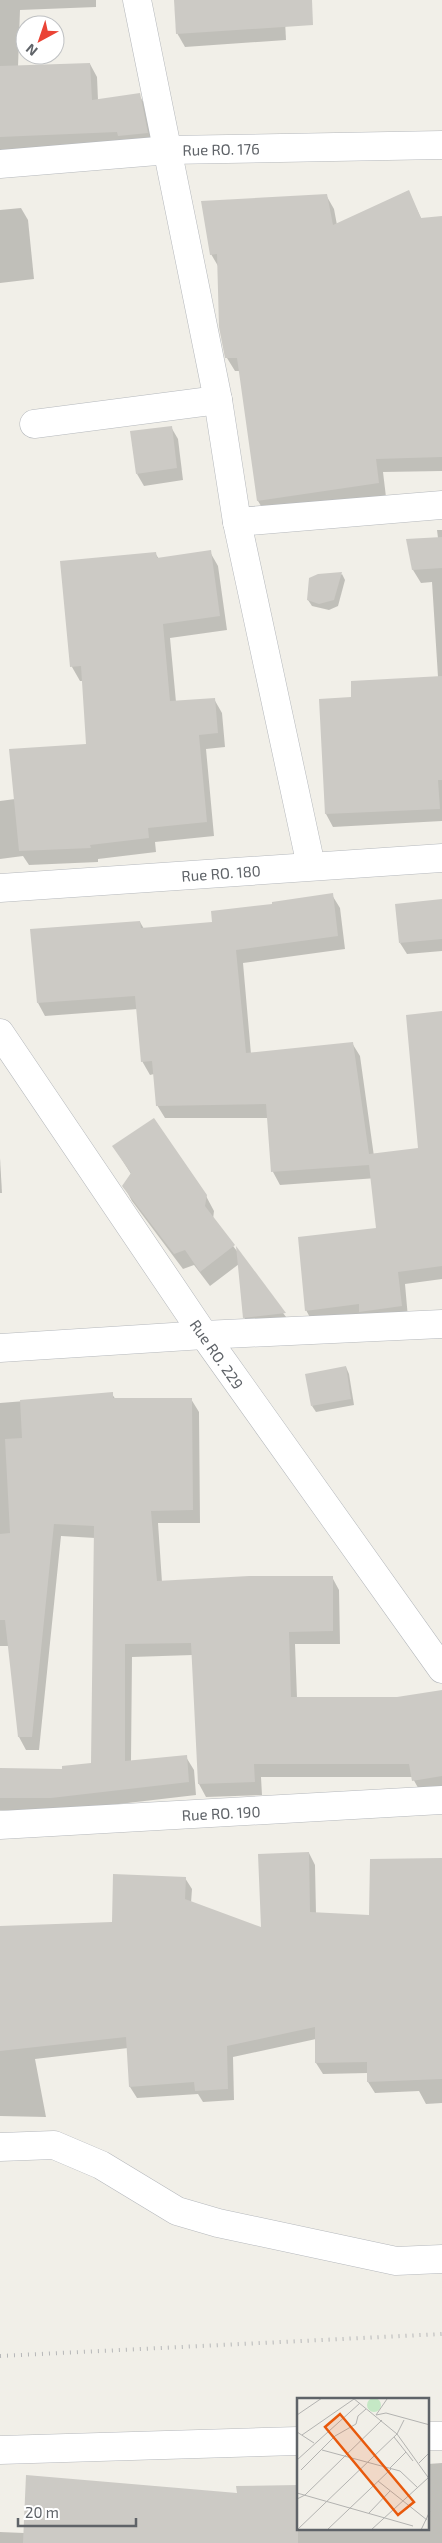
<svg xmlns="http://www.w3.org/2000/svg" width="442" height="2543" viewBox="0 0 442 2543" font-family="'Exo 2',sans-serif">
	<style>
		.shadow { fill: #0003 }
		.building { fill: #cccac5 }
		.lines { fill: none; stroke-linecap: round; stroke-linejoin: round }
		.minor-casing { stroke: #b5b8bc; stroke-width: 29 }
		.minor { stroke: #fff; stroke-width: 28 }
		.rail { stroke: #b6b7b8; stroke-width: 4; stroke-dasharray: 1 6; stroke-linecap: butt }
		.labels { text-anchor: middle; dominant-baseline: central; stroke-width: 4.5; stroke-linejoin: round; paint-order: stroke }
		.street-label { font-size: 15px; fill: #5f6368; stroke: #fff }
		.inset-road { fill: none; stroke: #b3b3b1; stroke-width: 1 }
		.view { fill: #e8590c; fill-opacity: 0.15; stroke: #e8590c; stroke-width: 2.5 }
		.inset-edge { fill: none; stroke: #5f6368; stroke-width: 2.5 }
	</style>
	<rect width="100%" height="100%" fill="#f1efe8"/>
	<!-- shadow -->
	<g class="shadow">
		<path d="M0,0H96V7L20,10L18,67L90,64L97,77L98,100L139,95L147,108L154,146L0,150Z"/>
		<path d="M175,0H284L286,40L185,47L177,33Z"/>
		<path d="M408,191L442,262V471L383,472L386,497L266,514L258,501L240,371H235L227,358L218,266L211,254L326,195L334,209L337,225Z"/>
		<path d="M21,208L28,220L34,279L0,283V210Z"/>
		<path d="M171,427L178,439L183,480L144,486L137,474Z"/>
		<path d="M437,530H442V821L333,827L326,814L320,701L352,699L438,677L432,582L421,583L413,570L408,540L438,538Z"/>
		<path d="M210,552L218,566L227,630L170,638L176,702L214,699L222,713L225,747L206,749L214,836L155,842L156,852L98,859V862L29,865L23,856L0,859V801L15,799L87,745L83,681H80L72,667L62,562L155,553L159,559Z"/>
		<path d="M342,574L345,580L338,606L329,610L312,606L308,600Z"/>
		<path d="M332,895L340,908L345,949L243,963L251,1054L352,1043L360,1056L377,1178L280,1185L273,1172L268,1118H165L157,1105L154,1074L150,1075L142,1061L138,1009L45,1016L38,1003L140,922L144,929L213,923L274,905Z"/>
		<path d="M442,901V951L407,954L400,943Z"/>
		<path d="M114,1147L206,1196L214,1211L213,1219L292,1325L251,1329L244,1317L239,1264L210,1286L194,1265L183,1269L132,1201L124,1186L131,1174Z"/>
		<path d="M0,1158L2,1193H0Z"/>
		<path d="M442,1184V1279L405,1284L408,1318L313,1323L306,1310L378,1229Z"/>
		<path d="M346,1367L349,1374L354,1405L316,1412L312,1406Z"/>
		<path d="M112,1394L116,1400L191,1399L199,1412L200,1523H158L162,1582L332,1577L339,1590L340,1644H295L297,1698H397L442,1691V1790L421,1793L412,1777H261L262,1795L206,1797L199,1784L193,1655L132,1657L131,1761L186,1757L194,1770L196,1795L59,1811L0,1810V1769L63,1770L93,1765L95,1538L61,1536L39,1750H26L19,1737L9,1646H0V1403Z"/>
		<path d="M309,1853L315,1865L316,1914L370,1916L442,1860V2103L426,2104L419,2091L375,2093L368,2082V2073L323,2074L316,2063V2039L233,2057L234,2100L203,2102L198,2094L137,2098L130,2087L128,2048L35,2059L46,2117L0,2116V1927L113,1923L185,1878L192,1889L191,1903L262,1929Z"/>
		<path d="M442,2463V2543H0V2532L24,2533L238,2494V2487L298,2486V2529H428V2464Z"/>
	</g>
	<!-- building -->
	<g class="building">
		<path d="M174,0H312L313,25L176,34Z"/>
		<path d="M90,63L92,100L140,93L148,133L118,136L117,132L0,137V66Z"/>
		<path d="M409,190L421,218L442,216V457L376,459L379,483L257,501L237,358H225L219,327L217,254L210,255L201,201L327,194L333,225Z"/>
		<path d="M172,426L177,468L136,474L130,431Z"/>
		<path d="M442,537V568L412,570L406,539Z"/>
		<path d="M211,550L220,616L163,624L170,701L215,698L218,733L199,735L207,822L148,828L149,838L90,845L91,848L19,851L9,749L86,744L81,666L70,667L60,561L156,552L157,558Z"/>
		<path d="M342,572L334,600L319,604L307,600L309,578L318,574Z"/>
		<path d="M442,676V780H438L440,809L325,814L319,699L351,697V681Z"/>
		<path d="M333,893L338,936L236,950L246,1053L353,1042L369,1154L418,1148L406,1015L442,1011V1266L398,1272L402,1306L359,1312V1304L305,1311L298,1237L376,1228L369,1165L271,1172L266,1104L156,1106L152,1061L141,1062L135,996L37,1003L30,929L140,921L141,928L212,922L211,911L272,904V902Z"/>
		<path d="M442,899V939L399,943L395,904Z"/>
		<path d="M154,1118L207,1195L205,1206L235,1245L200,1272L185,1250L174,1254L122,1186L131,1173L112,1146Z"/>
		<path d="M236,1246L286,1313L243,1318Z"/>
		<path d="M346,1366L351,1399L311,1406L305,1374Z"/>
		<path d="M113,1392V1398H192L193,1510L151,1511L157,1581L249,1576H333V1631L289,1632L291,1697H397L442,1690V1776L412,1781L409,1764H254L255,1782L198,1784L191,1643L125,1644V1761L187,1755L189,1782L51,1798H0V1768L62,1769V1766L91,1763L94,1526L54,1524L32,1737H18L5,1620H0V1534L10,1533L5,1439L22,1438L20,1400Z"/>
		<path d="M309,1852L310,1912L369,1915L370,1859L442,1858V2079L367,2082V2062L315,2063V2027L227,2046L228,2089L195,2091L194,2082L129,2087L126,2037L0,2051V1926L112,1922L113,1874L186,1877L185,1899L261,1927L258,1854Z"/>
		<path d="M26,2475L237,2493L236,2486L298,2485V2543H23Z"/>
	</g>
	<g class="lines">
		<defs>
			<g id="minor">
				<path d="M137,0L218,400L237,522L311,866"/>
				<path d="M0,164L169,150L442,145"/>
				<path d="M34,424L218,400"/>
				<path d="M237,522L442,505"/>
				<path d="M0,888L442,858"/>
				<path d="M0,1033L204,1335L442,1669"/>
				<path d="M0,1348L204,1335L442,1324"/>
				<path d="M0,1825L442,1800"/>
				<path d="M0,2147L54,2145L101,2165L177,2211L218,2223L396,2261L442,2259"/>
				<path d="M428,2436H442"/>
				<path d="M0,2450L298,2441"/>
			</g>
		</defs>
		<!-- minor casing -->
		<use href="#minor" class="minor-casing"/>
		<!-- minor -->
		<use href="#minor" class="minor"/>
		<!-- rail -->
		<path class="rail" d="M0,2356L442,2334"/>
	</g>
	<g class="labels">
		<!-- street labels -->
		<g class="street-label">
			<text transform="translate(221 149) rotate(-1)">Rue RO. 176</text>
			<text transform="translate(221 873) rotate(-4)">Rue RO. 180</text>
			<text transform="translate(217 1354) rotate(55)">Rue RO. 229</text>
			<text transform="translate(221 1813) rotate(-3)">Rue RO. 190</text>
		</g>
	</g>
	<!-- overview -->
	<g transform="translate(297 2398)">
		<rect width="132" height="132" fill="#f1efe8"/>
		<path d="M70 7a7 7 0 1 1 14 0a7 7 0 1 1-14 0Z" fill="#c5e8c5"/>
		<path class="inset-road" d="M56,0L100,36L133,82M90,1L79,17L89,15L133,27M0,17L25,0M0,34L17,45M5,37L57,1M97,39L116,63M25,52L103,73L121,90M0,62L63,5M122,65L133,54M93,70L109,54M4,72L38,38L59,26L61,18L69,11M81,83L130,122M0,95L116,128M0,101L8,97L85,22M72,115L93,93M0,132L100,36L107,22M30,132L94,71M74,132L131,80M124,132L133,113"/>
		<path class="view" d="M43,16L117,104L101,117L28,29Z"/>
		<rect width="132" height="132" class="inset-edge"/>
	</g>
	<!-- north arrow -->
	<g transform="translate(40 40) rotate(220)"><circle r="24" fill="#ffffff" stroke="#bfc1c3"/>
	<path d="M0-4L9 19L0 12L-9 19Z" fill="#ea4335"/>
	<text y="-8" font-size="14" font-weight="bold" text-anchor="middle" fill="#5f6368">N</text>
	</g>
	<!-- scale -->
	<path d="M18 2518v8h118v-8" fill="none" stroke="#5f6368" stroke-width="2.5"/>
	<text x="25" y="2518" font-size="15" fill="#5f6368" stroke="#ffffff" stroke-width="4" paint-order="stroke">20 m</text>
</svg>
